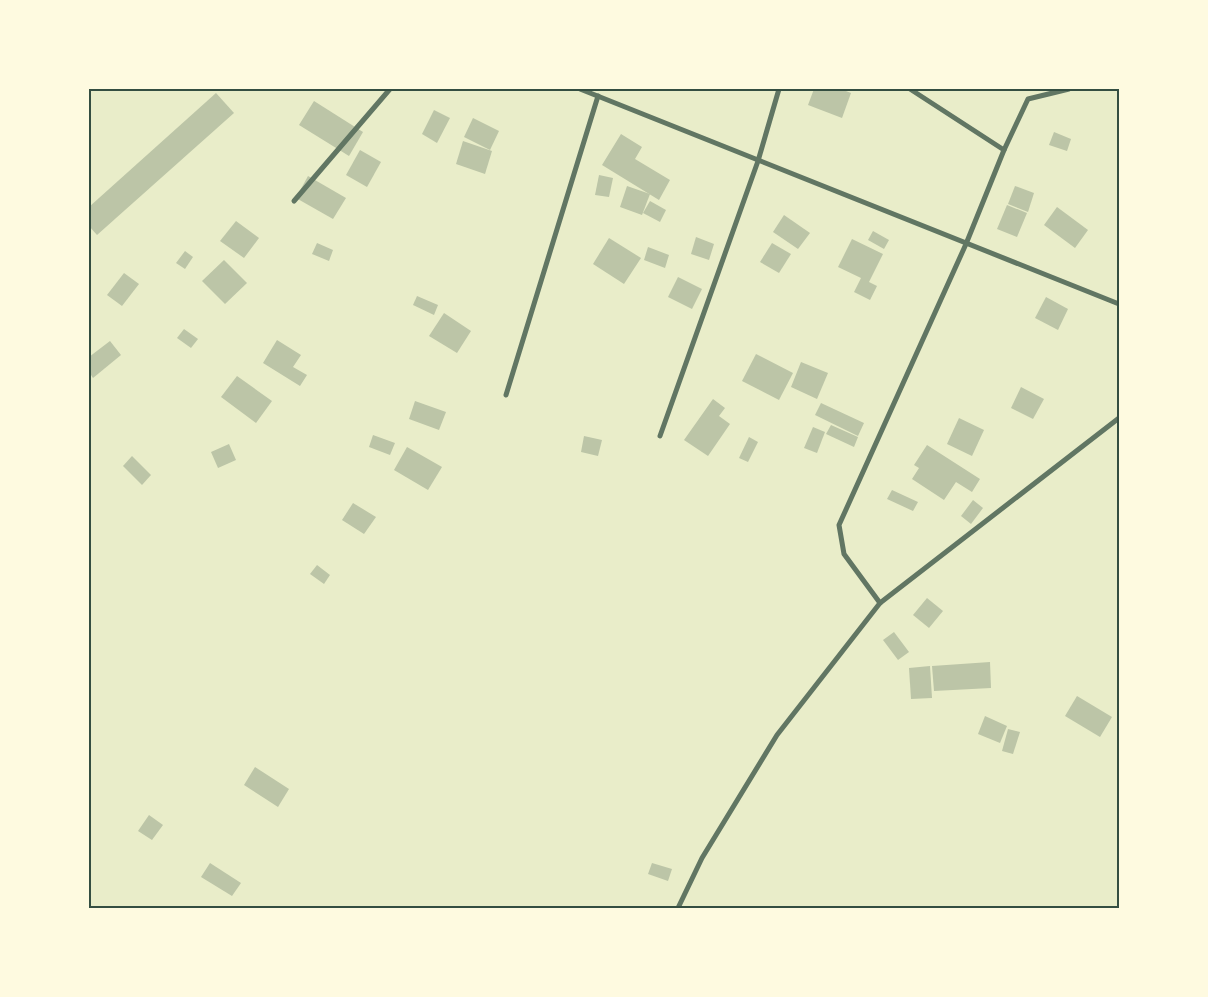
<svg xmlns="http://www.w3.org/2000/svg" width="1208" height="997" viewBox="0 0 1208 997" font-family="Montserrat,sans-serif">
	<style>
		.building { fill: #bcc5a7 }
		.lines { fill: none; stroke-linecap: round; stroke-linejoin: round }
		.minor { stroke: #617663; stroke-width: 5 }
		.neatline { fill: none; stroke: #344e41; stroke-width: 2 }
	</style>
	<rect width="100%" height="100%" fill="#e9edc9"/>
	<!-- building -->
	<g class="building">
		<path d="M814,89H841L851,93L842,118L808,105Z"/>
		<path d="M216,93L234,113L97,235L89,226V207Z"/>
		<path d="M314,101L363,132L349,156L299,125Z"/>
		<path d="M434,110L450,118L437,143L422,134Z"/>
		<path d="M473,118L499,131L490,150L464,137Z"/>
		<path d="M1054,132L1071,139L1067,151L1049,145Z"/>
		<path d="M621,134L642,147L635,159L670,180L659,200L602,165Z"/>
		<path d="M463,141L492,151L485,174L456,164Z"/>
		<path d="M360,150L381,162L367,187L346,175Z"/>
		<path d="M599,175L613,178L609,197L595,195Z"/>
		<path d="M308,176L346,198L333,219L296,198Z"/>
		<path d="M627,186L650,194L642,215L620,207Z"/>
		<path d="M1015,186L1034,193L1028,212L1008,204Z"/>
		<path d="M650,201L666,210L660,222L643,213Z"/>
		<path d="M1007,205L1027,213L1017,237L997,229Z"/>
		<path d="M1057,207L1088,230L1075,248L1044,225Z"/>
		<path d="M784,215L810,233L798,249L773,232Z"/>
		<path d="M236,221L259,238L244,258L220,241Z"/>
		<path d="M873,231L889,240L884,249L868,240Z"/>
		<path d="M696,237L714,244L709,260L691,254Z"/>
		<path d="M609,238L641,258L624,284L593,264Z"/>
		<path d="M852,239L883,254L869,282L877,286L870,300L854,292L861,278L838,267Z"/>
		<path d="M317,243L333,250L329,261L312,254Z"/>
		<path d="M772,243L791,254L779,273L760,262Z"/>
		<path d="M648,247L669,255L665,268L644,260Z"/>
		<path d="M185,251L193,257L185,269L176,263Z"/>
		<path d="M224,260L247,283L225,304L202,281Z"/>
		<path d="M124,273L139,284L122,306L107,295Z"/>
		<path d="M678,277L702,289L692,309L668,297Z"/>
		<path d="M417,296L438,305L434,315L413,305Z"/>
		<path d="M1046,297L1068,309L1058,330L1035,318Z"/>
		<path d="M444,313L471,331L457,353L429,336Z"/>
		<path d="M184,329L198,339L191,348L177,338Z"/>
		<path d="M277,340L301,355L293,367L307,375L300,386L263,363Z"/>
		<path d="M110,341L121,355L93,378L89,372V357Z"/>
		<path d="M756,354L793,373L779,400L742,381Z"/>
		<path d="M801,362L828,373L817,399L791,387Z"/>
		<path d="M237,376L272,401L256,423L221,397Z"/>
		<path d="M1021,387L1044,399L1033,419L1011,408Z"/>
		<path d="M713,399L725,408L719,416L730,424L708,456L684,440Z"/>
		<path d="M415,401L446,412L439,430L409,419Z"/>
		<path d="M821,403L864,423L858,436L815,415Z"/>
		<path d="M959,418L984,430L972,456L947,444Z"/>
		<path d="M831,425L858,437L854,447L826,434Z"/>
		<path d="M813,427L825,432L817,453L804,448Z"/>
		<path d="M373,435L395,443L390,455L369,447Z"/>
		<path d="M584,436L602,440L598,456L581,452Z"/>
		<path d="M749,437L758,442L748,462L739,458Z"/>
		<path d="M229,444L236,460L218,468L211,452Z"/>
		<path d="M927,445L980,479L972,492L956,482L944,500L912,479L919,468L914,465Z"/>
		<path d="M407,447L442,467L428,490L394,470Z"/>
		<path d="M132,456L151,475L142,485L123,466Z"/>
		<path d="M892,490L918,502L913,511L887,499Z"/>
		<path d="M973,500L983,508L971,524L961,516Z"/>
		<path d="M353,503L376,517L364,534L342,520Z"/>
		<path d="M317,565L330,575L324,584L310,574Z"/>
		<path d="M927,598L943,611L929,628L913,615Z"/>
		<path d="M894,632L909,652L898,660L883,640Z"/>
		<path d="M990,662L991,688L934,691L932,666Z"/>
		<path d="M930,666L932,698L911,699L909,668Z"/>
		<path d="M1077,696L1112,717L1100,737L1065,716Z"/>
		<path d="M985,716L1007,726L1000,743L978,734Z"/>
		<path d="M1008,729L1020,732L1013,754L1002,751Z"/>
		<path d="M255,767L289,789L278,807L244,785Z"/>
		<path d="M149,815L163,825L152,840L138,831Z"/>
		<path d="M210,863L241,883L232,896L201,877Z"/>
		<path d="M652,863L672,869L668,881L648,874Z"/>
	</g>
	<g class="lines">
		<!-- minor -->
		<g class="minor">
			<path d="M580,89L1119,304"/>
			<path d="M910,89L1004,150"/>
			<path d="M294,201L390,89"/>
			<path d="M506,395L598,96"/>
			<path d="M660,436L758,161L779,89"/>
			<path d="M880,603L844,554L839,525L966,244L1004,150L1028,99L1069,89"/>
			<path d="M678,908L702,858L777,735L880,603L1119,418"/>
		</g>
	</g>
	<!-- border -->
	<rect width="1208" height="997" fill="none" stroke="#fefae0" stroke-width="180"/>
	<rect x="90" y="90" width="1028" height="817" class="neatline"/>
</svg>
